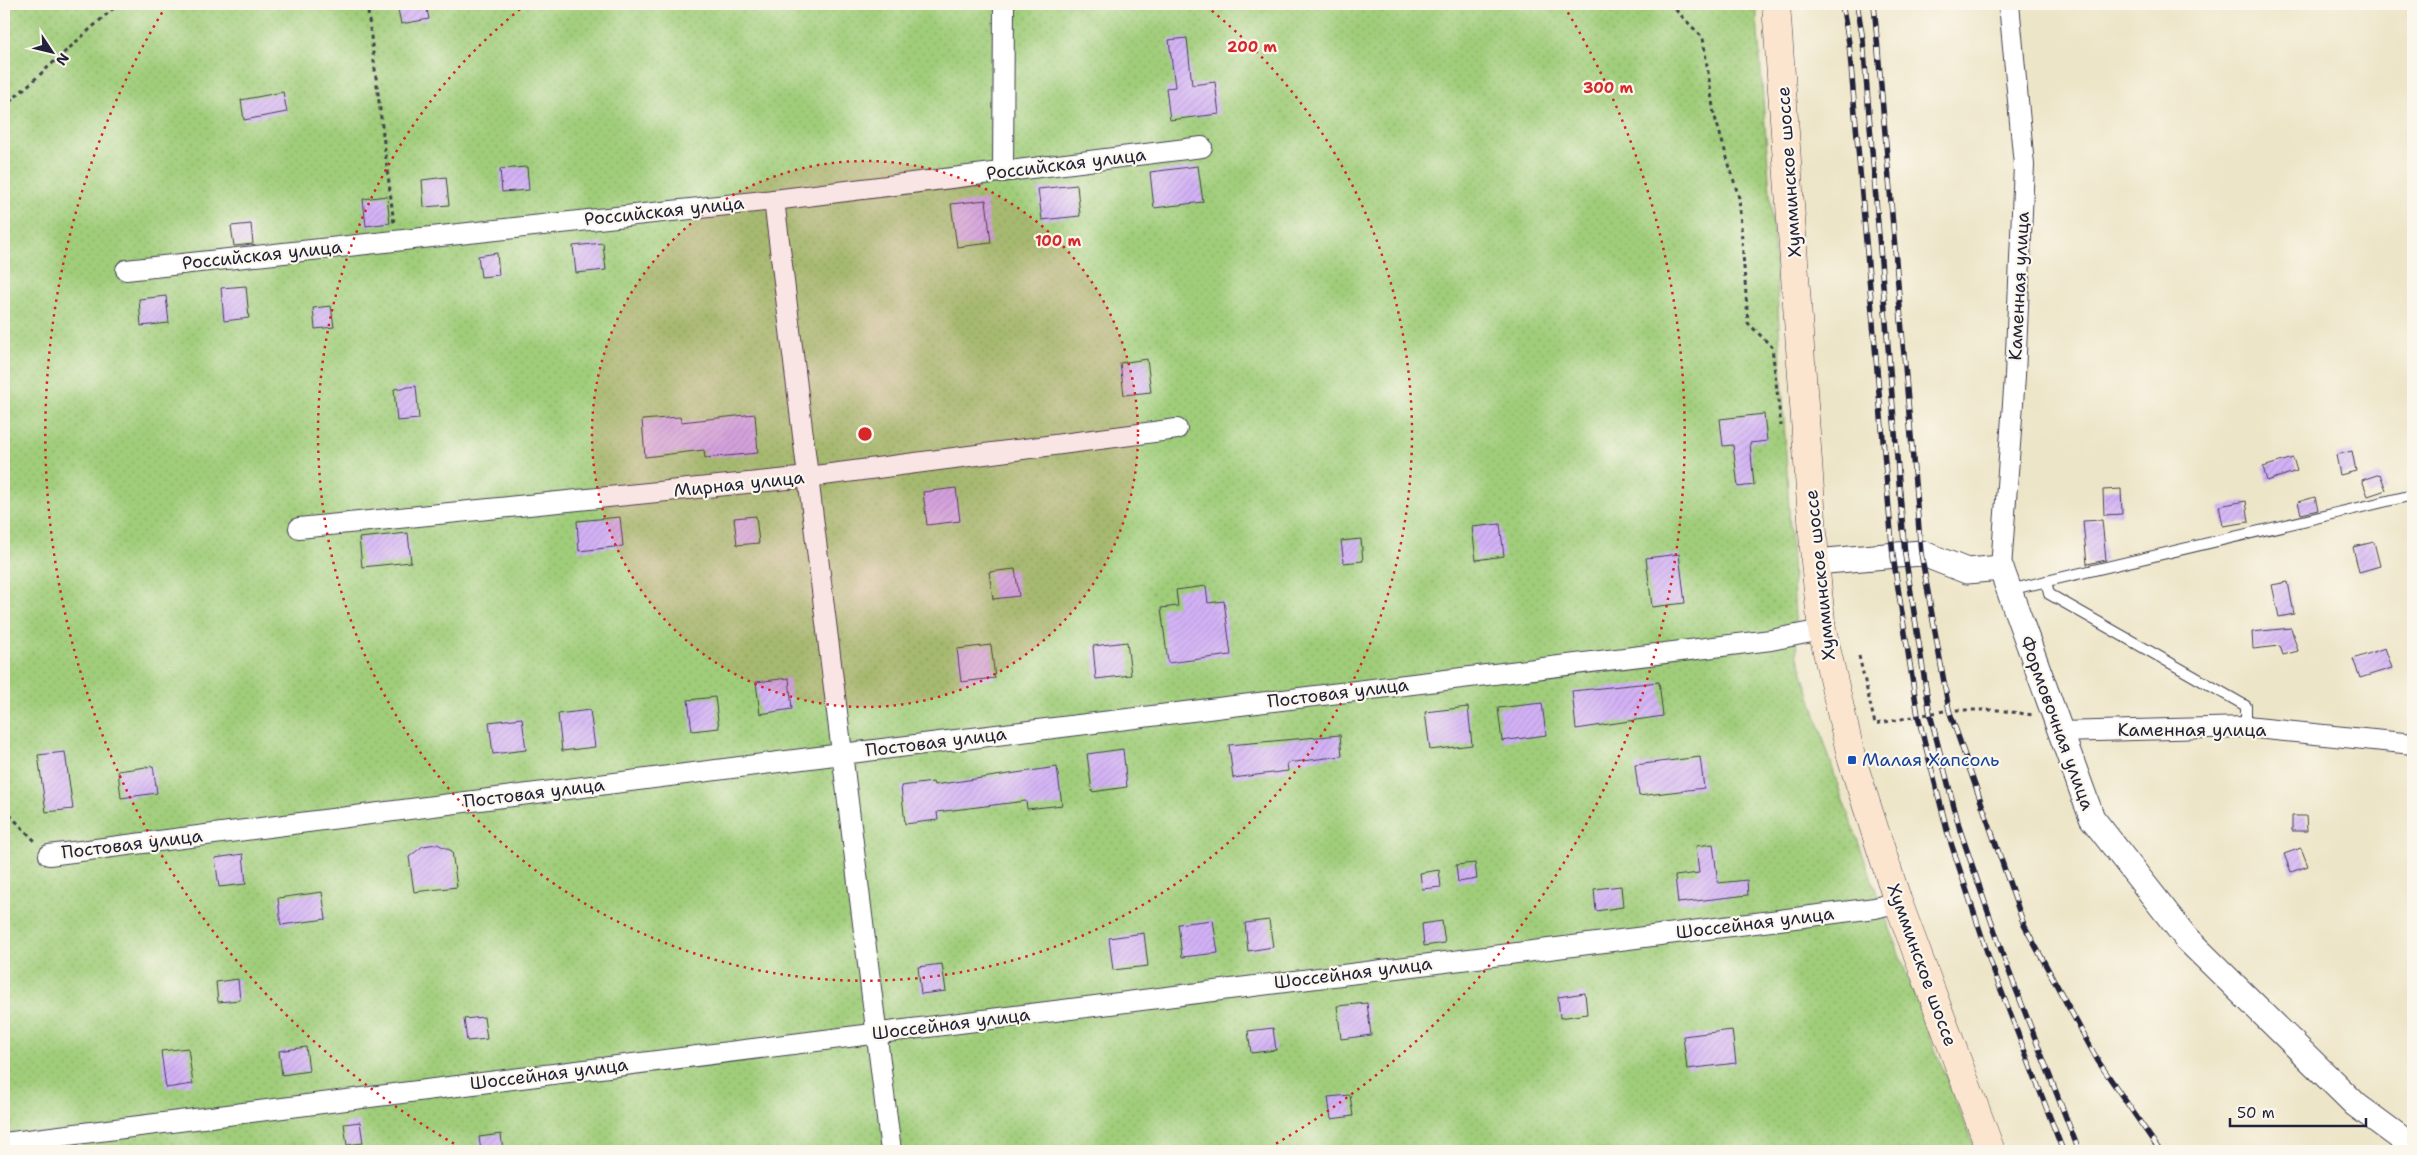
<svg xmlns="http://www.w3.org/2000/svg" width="2417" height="1155" viewBox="0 0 2417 1155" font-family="'Shantell Sans',sans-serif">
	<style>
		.green { fill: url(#green-dots); stroke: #61785a }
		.building { fill: url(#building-hatch) }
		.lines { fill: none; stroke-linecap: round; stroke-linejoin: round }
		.service-casing { stroke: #403f50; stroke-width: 12 }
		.minor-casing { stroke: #403f50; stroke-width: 22 }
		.tertiary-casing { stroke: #403f50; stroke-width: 27 }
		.secondary-casing { stroke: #403f50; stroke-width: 29 }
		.path { stroke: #403f50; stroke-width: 3; stroke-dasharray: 4 4; stroke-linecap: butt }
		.service { stroke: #fff; stroke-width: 10 }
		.minor { stroke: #fff; stroke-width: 20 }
		.tertiary { stroke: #fff; stroke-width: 25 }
		.secondary { stroke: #fbe5cf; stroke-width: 28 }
		.rail-casing { stroke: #22223b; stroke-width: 5.5 }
		.rail { stroke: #fbf7ec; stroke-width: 4; stroke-dasharray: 11; stroke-linecap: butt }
		.ring { fill: none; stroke: #d62828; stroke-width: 2.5; stroke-dasharray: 2.5 5 }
		.transit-dot { fill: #1a4fb4; stroke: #fbf7ec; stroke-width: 2 }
		.labels { text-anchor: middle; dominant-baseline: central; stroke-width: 4.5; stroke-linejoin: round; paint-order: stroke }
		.street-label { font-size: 18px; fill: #22223b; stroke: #fbf7ec }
		.transit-label { font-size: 18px; fill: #164399; stroke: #fbf7ec; text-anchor: start }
		.centre { fill: #d62828; stroke: #fbf7ec; stroke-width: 2.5 }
		.ring-label { font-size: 15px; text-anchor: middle; font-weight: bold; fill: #d62828; stroke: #fbf7ec; stroke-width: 4.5; stroke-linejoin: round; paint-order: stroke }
	</style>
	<defs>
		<pattern id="green-dots" width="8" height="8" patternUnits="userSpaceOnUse" patternTransform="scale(1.25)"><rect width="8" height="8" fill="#a0cd7a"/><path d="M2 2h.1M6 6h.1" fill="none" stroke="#8ab06a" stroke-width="1.8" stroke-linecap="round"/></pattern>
		<pattern id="building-hatch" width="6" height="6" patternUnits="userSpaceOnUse" patternTransform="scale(1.25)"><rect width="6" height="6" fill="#d3b2f6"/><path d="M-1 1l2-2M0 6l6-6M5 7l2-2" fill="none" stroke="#b599d4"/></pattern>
	</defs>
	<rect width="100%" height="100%" fill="#fbf7ec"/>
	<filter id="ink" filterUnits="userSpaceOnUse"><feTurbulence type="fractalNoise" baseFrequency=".02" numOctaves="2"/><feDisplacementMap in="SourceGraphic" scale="10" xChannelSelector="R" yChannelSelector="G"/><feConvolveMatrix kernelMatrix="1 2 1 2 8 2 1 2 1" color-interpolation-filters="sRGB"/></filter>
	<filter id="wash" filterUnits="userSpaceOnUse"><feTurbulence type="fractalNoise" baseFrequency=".0096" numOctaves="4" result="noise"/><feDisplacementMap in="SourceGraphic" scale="20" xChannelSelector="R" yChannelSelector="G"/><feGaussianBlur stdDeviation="1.12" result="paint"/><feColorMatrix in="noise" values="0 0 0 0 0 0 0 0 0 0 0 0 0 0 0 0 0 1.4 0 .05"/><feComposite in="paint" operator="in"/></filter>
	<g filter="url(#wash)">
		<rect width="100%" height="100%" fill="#ede5c7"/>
		<!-- green -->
		<path class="green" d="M4,4H1756L1776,273L1797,654L1841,795L1924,1022L1976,1151H4Z"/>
		<g id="blocks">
			<!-- building -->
			<g class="building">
				<path d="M397,4H426L429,19L401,24Z"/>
				<path d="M1187,38L1192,85L1215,82L1219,114L1170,120L1166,88L1175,87L1169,40Z"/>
				<path d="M283,92L287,112L244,120L241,100Z"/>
				<path d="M1198,166L1203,202L1154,208L1150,172Z"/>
				<path d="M527,167L529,190L502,192L500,169Z"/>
				<path d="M446,177L449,205L424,207L422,180Z"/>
				<path d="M1077,185L1080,216L1042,220L1038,189Z"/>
				<path d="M387,196L390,223L366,226L363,199Z"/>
				<path d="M986,200L991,243L957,247L951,204Z"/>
				<path d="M251,224L253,244L234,246L231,226Z"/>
				<path d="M603,243L606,270L576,273L573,246Z"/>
				<path d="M497,253L499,275L481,277L478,256Z"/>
				<path d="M246,286L249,318L224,321L221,288Z"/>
				<path d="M166,296L169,323L141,326L139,299Z"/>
				<path d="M331,306L334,327L315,329L313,308Z"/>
				<path d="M1147,359L1151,392L1124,395L1120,363Z"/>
				<path d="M416,386L419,419L397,421L394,389Z"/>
				<path d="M755,414L758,453L705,458L704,450L645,457L642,420L680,417L681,422Z"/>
				<path d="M1764,414L1767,441L1750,443L1754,485L1738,487L1733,445L1723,446L1720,419Z"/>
				<path d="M2352,451L2356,471L2340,475L2336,455Z"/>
				<path d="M2293,458L2297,471L2267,481L2263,467Z"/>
				<path d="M2380,474L2386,490L2368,496L2362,480Z"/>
				<path d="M956,488L960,521L927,525L923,492Z"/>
				<path d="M2121,489L2122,514L2104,515L2103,490Z"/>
				<path d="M2315,497L2318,510L2301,514L2298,502Z"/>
				<path d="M2246,501L2249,522L2223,526L2219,506Z"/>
				<path d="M756,516L759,543L737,545L734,518Z"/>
				<path d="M620,517L623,546L579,551L577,521Z"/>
				<path d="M2102,520L2106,560L2087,564L2083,521Z"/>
				<path d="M1500,524L1504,556L1476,560L1472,527Z"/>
				<path d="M408,533L411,562L362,567L359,538Z"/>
				<path d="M1361,539L1363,561L1344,563L1341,541Z"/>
				<path d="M2374,542L2380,566L2359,572L2353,547Z"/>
				<path d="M1679,554L1685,603L1652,607L1646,558Z"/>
				<path d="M1015,569L1019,596L993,599L989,572Z"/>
				<path d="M2288,582L2294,614L2279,617L2272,585Z"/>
				<path d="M1206,586L1208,603L1224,601L1231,655L1168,663L1161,608L1178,606L1176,590Z"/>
				<path d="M2291,628L2298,651L2283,655L2280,646L2253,649L2252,632Z"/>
				<path d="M1127,642L1131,675L1096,679L1093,646Z"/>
				<path d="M991,645L995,678L961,682L957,649Z"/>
				<path d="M2385,648L2392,668L2360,678L2353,659Z"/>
				<path d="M789,678L792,709L760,714L756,682Z"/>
				<path d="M1659,682L1663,716L1576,729L1572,691Z"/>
				<path d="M715,697L719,728L692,731L688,700Z"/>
				<path d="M1542,703L1546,735L1502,741L1498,708Z"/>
				<path d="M1468,707L1472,745L1430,750L1425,712Z"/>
				<path d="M590,710L595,747L562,751L558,714Z"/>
				<path d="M522,718L526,750L493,754L489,722Z"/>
				<path d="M1340,735L1342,756L1287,763L1288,771L1233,778L1229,745Z"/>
				<path d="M1123,749L1127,787L1092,792L1087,754Z"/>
				<path d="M65,752L73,809L46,812L38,755Z"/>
				<path d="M1700,757L1704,788L1639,796L1635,765Z"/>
				<path d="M153,766L157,793L121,798L118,771Z"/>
				<path d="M1057,767L1062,805L1027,809L1026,801L937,812L938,820L905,824L901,786L933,782L934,785Z"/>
				<path d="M2292,816H2306L2307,831H2292Z"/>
				<path d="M437,844L452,851L457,887L414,892L409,857L423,846Z"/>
				<path d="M1713,844L1718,883L1747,880L1748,895L1678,903L1675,876L1699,873L1696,846Z"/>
				<path d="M2301,848L2308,866L2291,872L2284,854Z"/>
				<path d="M243,854L246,884L219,887L215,858Z"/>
				<path d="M1475,863L1477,879L1458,882L1456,865Z"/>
				<path d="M1439,870L1441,887L1422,889L1420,873Z"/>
				<path d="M1621,886L1623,907L1596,911L1594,889Z"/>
				<path d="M322,892L326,919L281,925L278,898Z"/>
				<path d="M1213,920L1218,953L1182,957L1178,924Z"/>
				<path d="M1269,920L1273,947L1248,951L1245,923Z"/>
				<path d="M1442,921L1445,943L1424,946L1422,924Z"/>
				<path d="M1144,933L1148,966L1113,970L1109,938Z"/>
				<path d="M942,964L946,991L921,994L918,967Z"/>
				<path d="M238,979L240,1000L218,1002L216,982Z"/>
				<path d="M1585,993L1587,1014L1560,1018L1558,997Z"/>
				<path d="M1367,1003L1371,1035L1341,1039L1337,1006Z"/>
				<path d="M484,1017L487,1039L467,1041L464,1019Z"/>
				<path d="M1273,1028L1276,1050L1251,1053L1248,1031Z"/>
				<path d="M1732,1030L1736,1063L1687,1069L1683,1036Z"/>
				<path d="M306,1047L309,1071L282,1075L279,1051Z"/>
				<path d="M188,1048L193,1084L166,1088L161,1051Z"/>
				<path d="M1350,1095L1353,1116L1331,1119L1328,1097Z"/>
				<path d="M360,1122L363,1143L347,1145L344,1124Z"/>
				<path d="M501,1134L503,1151H481L479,1137Z"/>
			</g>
		</g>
	</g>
	<g filter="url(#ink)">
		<use href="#blocks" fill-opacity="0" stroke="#403f50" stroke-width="1"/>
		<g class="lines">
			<defs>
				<g id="service">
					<path d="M2046,581L2049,594L2246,706V727"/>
					<path d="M2009,590L2413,495"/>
				</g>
				<g id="minor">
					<path d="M1003,172L1004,4"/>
					<path d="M774,200L891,1151"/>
					<path d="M126,270L774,200L1202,147"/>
					<path d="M299,528L808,477L1177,429"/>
					<path d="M2001,568L2015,376L2024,165L2009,4"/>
					<path d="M2060,732L2246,727L2413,744"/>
					<path d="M49,855L842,754L1771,640L1822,630"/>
					<path d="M4,1143L1875,908L1898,902"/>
				</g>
				<path id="tertiary" d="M1815,562L1921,553L1967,571L2001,568L2092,818L2187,939L2356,1105L2413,1147"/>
				<path id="secondary" d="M1776,4L1815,562L1822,630L1852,760L1898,902L1991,1151"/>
			</defs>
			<!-- service casing -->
			<use href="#service" class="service-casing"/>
			<!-- minor casing -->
			<use href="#minor" class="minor-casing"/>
			<!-- tertiary casing -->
			<use href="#tertiary" class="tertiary-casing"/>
			<!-- secondary casing -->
			<use href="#secondary" class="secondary-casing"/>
			<!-- path -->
			<g class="path">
				<path d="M367,4L394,224"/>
				<path d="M1670,4L1703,38L1714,114L1739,198L1748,323L1772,347L1781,426"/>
				<path d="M1534,6L1540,4"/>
				<path d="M4,107L118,4"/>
				<path d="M1859,656L1875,724L1949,710H1998L2033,715"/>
				<path d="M4,809L36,842"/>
			</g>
			<!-- service -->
			<use href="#service" class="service"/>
			<!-- minor -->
			<use href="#minor" class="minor"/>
			<!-- tertiary -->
			<use href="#tertiary" class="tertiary"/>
			<!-- secondary -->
			<use href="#secondary" class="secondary"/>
			<defs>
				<g id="rail">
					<path d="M1842,4L1849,43L1893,556L1918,716L1948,834L1991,964L2063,1151"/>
					<path d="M1857,4L1863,40L1905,555L1930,714L1960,830L2005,961L2079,1151"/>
					<path d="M1874,4L1921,553L1949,710L2024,925L2098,1061L2160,1151"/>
				</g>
			</defs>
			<!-- rail casing -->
			<use href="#rail" class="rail-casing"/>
			<!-- rail -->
			<use href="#rail" class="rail"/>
		</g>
	</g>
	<!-- distance rings -->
	<circle cx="865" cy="434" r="273" fill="#d62828" fill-opacity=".12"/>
	<g class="ring">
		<circle cx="865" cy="434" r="273"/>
		<path d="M1206 6A547 547 0 1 1 524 6"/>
		<path d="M467 1151A820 820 0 0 1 166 6M1564 6A820 820 0 0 1 1263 1151"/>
	</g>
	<!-- markers -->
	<rect class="transit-dot" x="1847" y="755" width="10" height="10" rx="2.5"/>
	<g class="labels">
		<!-- street labels -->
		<g class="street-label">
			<text transform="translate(1066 164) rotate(-7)">Российская улица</text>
			<text transform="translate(1789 172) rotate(-94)">Хумминское шоссе</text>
			<text transform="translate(664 211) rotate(-6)">Российская улица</text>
			<text transform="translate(262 255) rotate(-6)">Российская улица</text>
			<text transform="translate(2019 286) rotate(-87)">Каменная улица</text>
			<text transform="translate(739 484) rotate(-6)">Мирная улица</text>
			<text transform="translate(1820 575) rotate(-96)">Хумминское шоссе</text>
			<text transform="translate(1338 693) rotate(-7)">Постовая улица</text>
			<text transform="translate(2057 723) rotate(70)">Формовочная улица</text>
			<text x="2192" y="730">Каменная улица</text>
			<text transform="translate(936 742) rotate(-7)">Постовая улица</text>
			<text transform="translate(534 793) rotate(-7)">Постовая улица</text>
			<text transform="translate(132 844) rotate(-7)">Постовая улица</text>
			<text transform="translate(1755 923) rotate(-7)">Шоссейная улица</text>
			<text transform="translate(1922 965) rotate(70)">Хумминское шоссе</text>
			<text transform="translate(1353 973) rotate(-7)">Шоссейная улица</text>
			<text transform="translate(951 1024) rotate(-7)">Шоссейная улица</text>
			<text transform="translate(549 1074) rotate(-7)">Шоссейная улица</text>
		</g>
		<!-- transit labels -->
		<g class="transit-label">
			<text x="1862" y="760">Малая Хапсоль</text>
		</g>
	</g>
	<circle cx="865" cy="434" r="8" class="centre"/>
	<g class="ring-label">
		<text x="1252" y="52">200 m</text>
		<text x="1608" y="93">300 m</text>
		<text x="1058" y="246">100 m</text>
	</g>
	<!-- margin -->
	<rect width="2417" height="1155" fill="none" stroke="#fbf7ec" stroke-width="20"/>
	<!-- north arrow -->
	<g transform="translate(52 52) rotate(125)" stroke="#fbf7ec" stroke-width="4" paint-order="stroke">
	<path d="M0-4L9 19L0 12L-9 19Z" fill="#22223b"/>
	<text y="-8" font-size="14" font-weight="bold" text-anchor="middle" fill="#22223b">N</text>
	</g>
	<!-- scale -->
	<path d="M2230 1118v8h136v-8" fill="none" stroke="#22223b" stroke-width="2.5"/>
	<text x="2237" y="1118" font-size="15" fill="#22223b" stroke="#fbf7ec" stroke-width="4" paint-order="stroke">50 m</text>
</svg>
